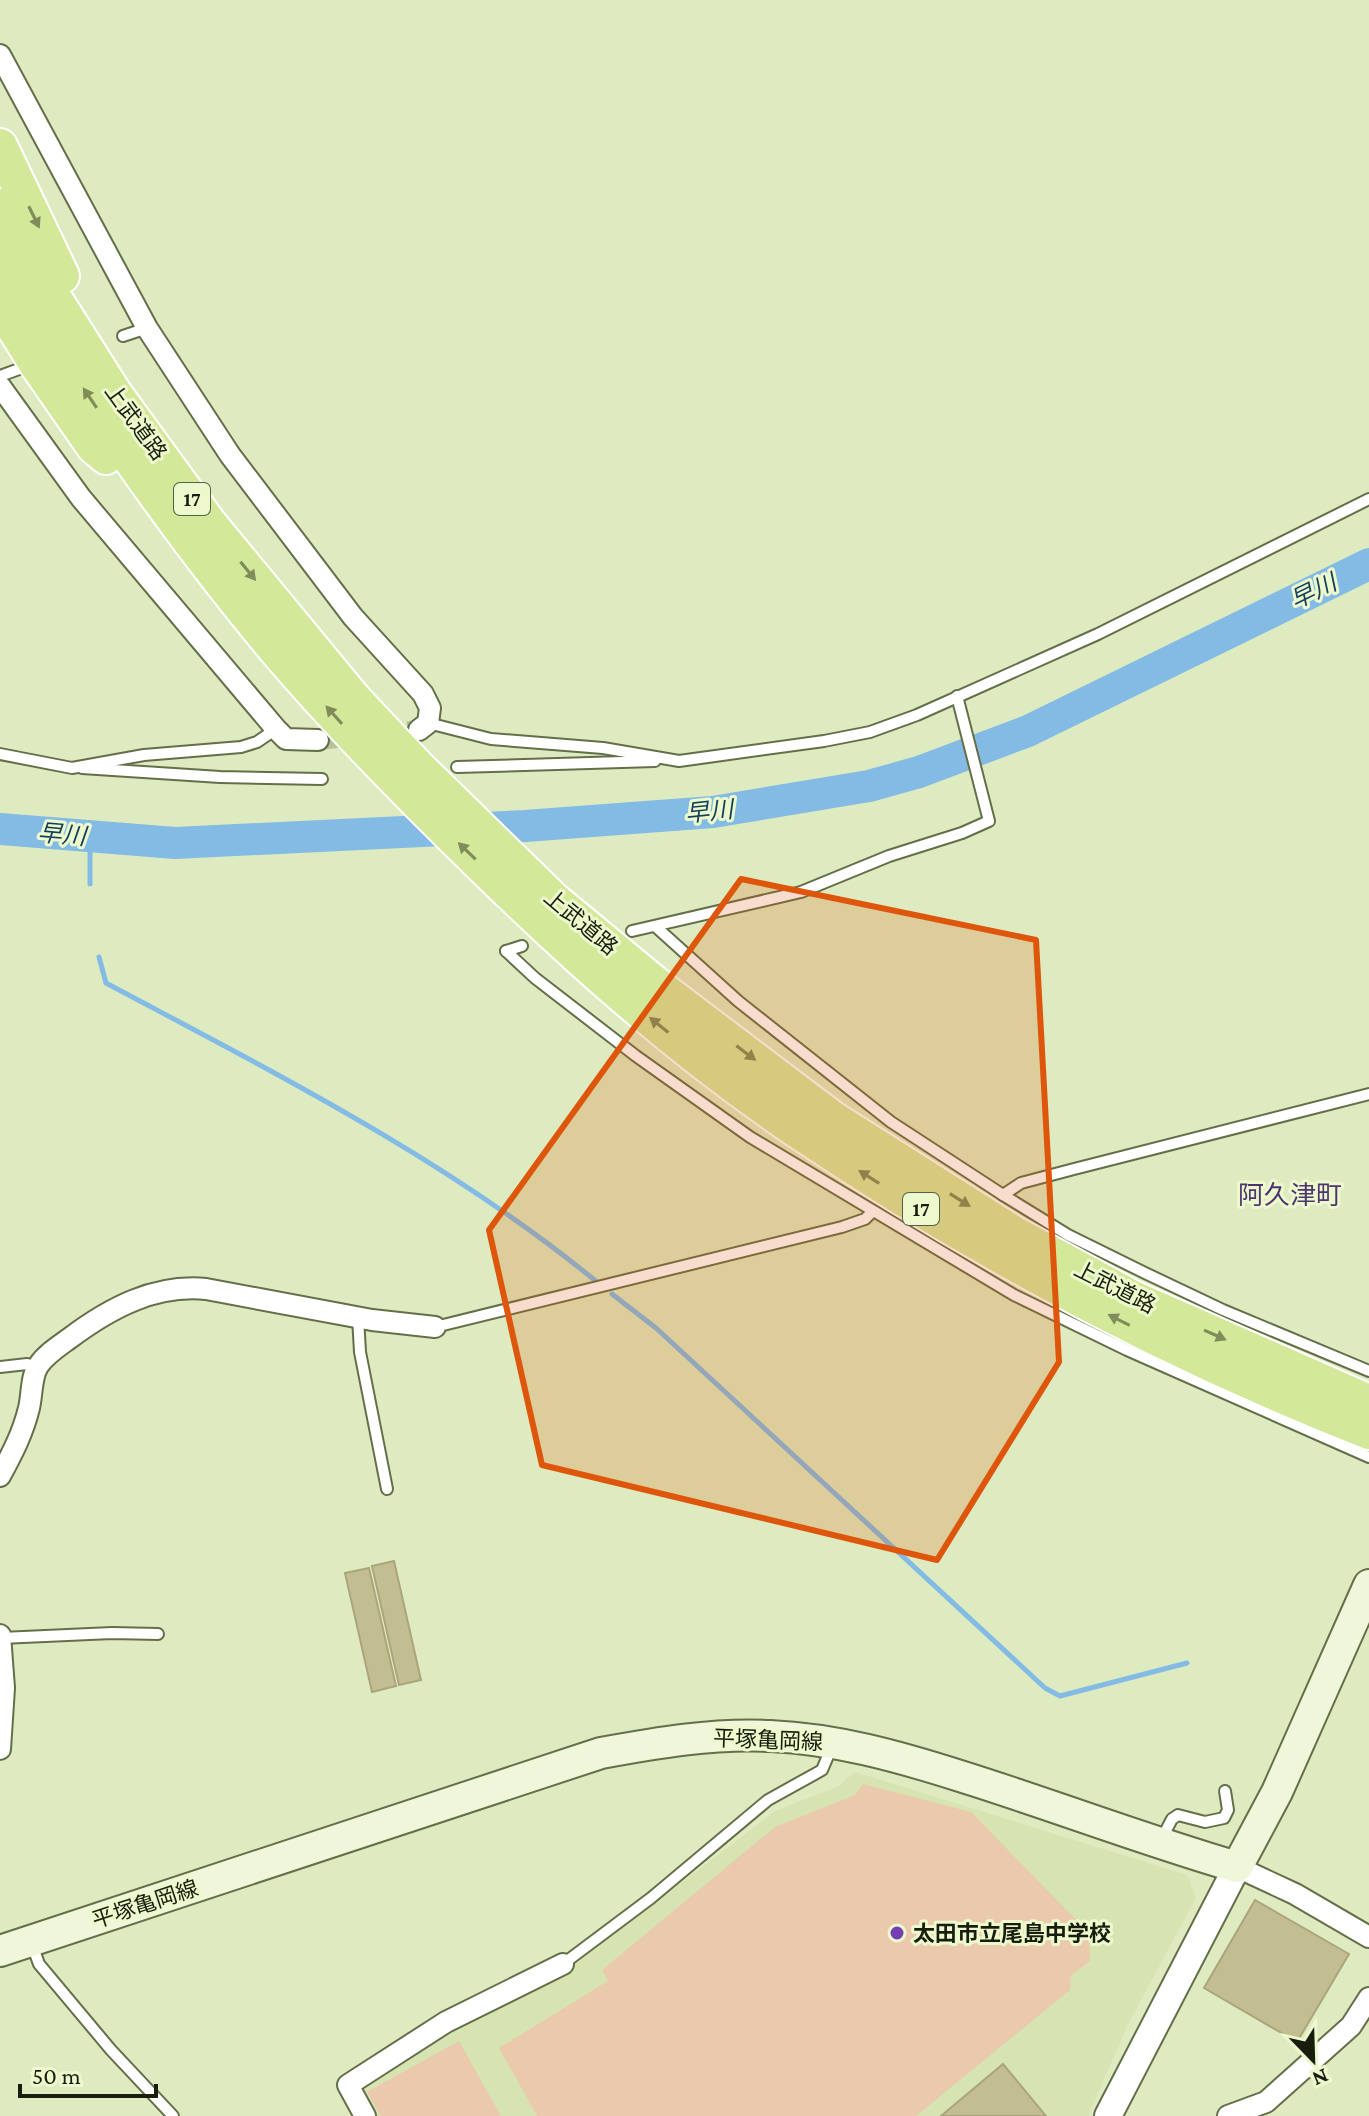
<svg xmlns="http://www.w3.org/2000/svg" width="1369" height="2116" viewBox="0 0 1369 2116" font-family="'Crimson Pro','Noto Sans JP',serif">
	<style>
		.built { fill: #d5e4b1 }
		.pitch { fill: #ebc9ac }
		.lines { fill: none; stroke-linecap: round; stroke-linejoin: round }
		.stream { stroke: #83bbe5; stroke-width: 5 }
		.river { stroke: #83bbe5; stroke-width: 32 }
		.building { fill: #c3bd92; stroke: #aba57b; stroke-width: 2 }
		.minor-tunnel { stroke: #b7c29c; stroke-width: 20; stroke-dasharray: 20 10; stroke-linecap: butt }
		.service-casing { stroke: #646f49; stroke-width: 14 }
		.minor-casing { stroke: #646f49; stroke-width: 24 }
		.tertiary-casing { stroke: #646f49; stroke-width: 30 }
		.secondary-casing { stroke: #646f49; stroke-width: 34 }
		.trunk-casing { stroke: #fff; stroke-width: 38 }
		.service { stroke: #fff; stroke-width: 10 }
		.minor { stroke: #fff; stroke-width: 20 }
		.tertiary { stroke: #fff; stroke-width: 26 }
		.secondary { stroke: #eff6d9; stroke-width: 30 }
		.trunk { stroke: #d4e89a; stroke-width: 34 }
		.oneway { fill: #808d5b }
		.marked { fill: #de560c; fill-opacity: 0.2; stroke: #de560c; stroke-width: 6; stroke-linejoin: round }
		.poi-dot { fill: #753eb4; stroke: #ebf9cd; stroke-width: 3 }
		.labels { text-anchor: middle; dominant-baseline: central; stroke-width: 6; stroke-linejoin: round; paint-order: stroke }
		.shield { fill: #ebf9cd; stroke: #585f47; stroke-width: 2 }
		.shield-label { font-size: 20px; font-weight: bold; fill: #191d0d }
		.street-label { font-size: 22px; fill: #191d0d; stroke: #ebf9cd }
		.poi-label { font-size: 22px; font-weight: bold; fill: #191d0d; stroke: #ebf9cd; text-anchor: start }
		.water-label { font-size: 24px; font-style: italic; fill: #14405c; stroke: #ebf9cd }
		.quarter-label { font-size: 26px; fill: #4e3570; stroke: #ebf9cd }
	</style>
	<rect width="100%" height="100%" fill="#deebc0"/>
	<!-- built -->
	<path class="built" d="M855,1772L1187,1875L1196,1898L1128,2024L1088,2116H373L360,2093L365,2082L457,2025L572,1967L775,1811L839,1786Z"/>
	<!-- pitch -->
	<g class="pitch">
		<path d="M863,1784L971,1812L1089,1933L1090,1961L1071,1975L1070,1990L916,2116H537L499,2048L608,1981L602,1970L775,1827L855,1795Z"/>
		<path d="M459,2041L501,2116H381L367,2092Z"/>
	</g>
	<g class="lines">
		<!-- stream -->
		<g class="stream">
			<path d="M90,884V837"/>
			<path d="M99,957L106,983C275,1073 448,1160 597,1282"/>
			<path d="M612,1294L656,1328L1045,1688L1060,1696L1187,1663"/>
		</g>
		<!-- river -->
		<path class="river" d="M0,829L175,843L525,826L713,812L869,786L919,772L1028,731L1369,564"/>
	</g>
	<!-- building -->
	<g class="building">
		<path d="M394,1561L421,1680L399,1685L372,1566Z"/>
		<path d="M369,1568L396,1686L372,1692L345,1573Z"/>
		<path d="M1255,1900L1349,1954L1297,2042L1204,1988Z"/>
		<path d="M1003,2064L1046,2116H941Z"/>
	</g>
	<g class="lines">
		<!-- minor-tunnel -->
		<path class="minor-tunnel" d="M318,740L419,730"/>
		<defs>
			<g id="service">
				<path d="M123,336L147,328"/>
				<path d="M0,376L22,368"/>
				<path d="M428,723L491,739L603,748L679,761L824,741L870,732L917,715L1098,634L1369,499"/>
				<path d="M0,754L72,768L144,755L241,747L257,742L276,729"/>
				<path d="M457,767L655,761"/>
				<path d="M82,768L220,777L322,779"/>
				<path d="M655,926L738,1001L891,1122L1003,1195L1068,1235L1145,1273L1223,1310L1369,1371"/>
				<path d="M632,931L801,892L889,856L962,833L989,821L957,696"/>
				<path d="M506,951L535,978L636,1056L750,1137L1014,1295L1127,1350L1369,1457"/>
				<path d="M506,951L522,946"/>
				<path d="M1003,1195L1021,1183L1074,1169L1369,1094"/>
				<path d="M358,1317L360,1352L387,1489"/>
				<path d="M435,1327L842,1227L865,1219L872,1212"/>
				<path d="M0,1367L27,1364L37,1368"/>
				<path d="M1,1638L112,1633L158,1634"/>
				<path d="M1161,1840L1172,1819L1178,1815L1205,1822L1224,1818L1228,1810L1225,1791"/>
				<path d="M31,1942L39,1964L111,2050L173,2116"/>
				<path d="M563,1964L651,1898L768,1800L822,1770L833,1744"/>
			</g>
			<g id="minor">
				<path d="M0,55L147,328L230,455L353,617L423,694L430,708L428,723L419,730"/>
				<path d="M0,386L81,498L276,729L286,739L318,740"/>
				<path d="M0,1476C12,1454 23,1433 29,1408C32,1396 31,1377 38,1366C46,1354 59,1346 70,1338C110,1308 155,1284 206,1289L372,1320L435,1327"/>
				<path d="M0,1635L4,1688L0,1749"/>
				<path d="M1237,1867L1295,1894L1369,1937"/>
				<path d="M365,2116L348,2085L446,2022L563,1964"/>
				<path d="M1228,2116L1266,2102L1351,2026L1369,1998"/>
			</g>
			<path id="tertiary" d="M1108,2116L1237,1867"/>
			<path id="secondary" d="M0,1951L601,1753C656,1743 713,1733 770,1736C836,1739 897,1756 960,1776C1053,1805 1144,1840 1237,1867L1277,1792L1369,1585"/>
			<g id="trunk">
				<path d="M0,146L62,276"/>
				<path d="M0,206L15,236L115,394L209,523L355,700L418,767L554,900L663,990L832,1118L1015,1234L1133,1298L1369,1402"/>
				<path d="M0,257C82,394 173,527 276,650C340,725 409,795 480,864C578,960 683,1054 798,1131C977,1251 1168,1353 1369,1432"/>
				<path d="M0,305L37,365L94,447L106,457"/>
			</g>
		</defs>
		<!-- service casing -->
		<use href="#service" class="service-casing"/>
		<!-- minor casing -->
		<use href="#minor" class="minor-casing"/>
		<!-- tertiary casing -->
		<use href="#tertiary" class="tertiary-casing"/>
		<!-- secondary casing -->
		<use href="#secondary" class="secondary-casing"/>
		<!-- trunk casing -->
		<use href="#trunk" class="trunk-casing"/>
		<!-- service -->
		<use href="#service" class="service"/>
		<!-- minor -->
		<use href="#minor" class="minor"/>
		<!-- tertiary -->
		<use href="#tertiary" class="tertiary"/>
		<!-- secondary -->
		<use href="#secondary" class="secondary"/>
		<!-- trunk -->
		<use href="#trunk" class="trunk"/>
	</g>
	<!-- one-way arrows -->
	<defs><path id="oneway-solid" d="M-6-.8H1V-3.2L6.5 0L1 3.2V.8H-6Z" transform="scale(2)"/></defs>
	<g class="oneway">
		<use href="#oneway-solid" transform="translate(34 217) rotate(64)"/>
		<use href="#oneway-solid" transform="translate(90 398) rotate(-124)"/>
		<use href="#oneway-solid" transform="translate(248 571) rotate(51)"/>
		<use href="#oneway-solid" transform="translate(334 715) rotate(-132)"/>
		<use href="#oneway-solid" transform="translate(467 851) rotate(-136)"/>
		<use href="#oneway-solid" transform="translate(659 1025) rotate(-141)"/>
		<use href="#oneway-solid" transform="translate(746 1053) rotate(37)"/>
		<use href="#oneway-solid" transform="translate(869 1177) rotate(-148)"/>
		<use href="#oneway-solid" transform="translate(960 1200) rotate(32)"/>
		<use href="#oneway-solid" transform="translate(1119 1320) rotate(-153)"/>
		<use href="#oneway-solid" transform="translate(1215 1335) rotate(24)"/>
	</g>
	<!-- marked area -->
	<path class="marked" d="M741,879L1036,940L1059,1362L937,1560L542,1465L489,1230Z"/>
	<!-- markers -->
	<circle class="poi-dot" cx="897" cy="1933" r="8"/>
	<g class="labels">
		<!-- shield labels -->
		<g class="shield">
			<rect x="174" y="483" width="36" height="32" rx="6"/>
			<rect x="903" y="1193" width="36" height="32" rx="6"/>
		</g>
		<g class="shield-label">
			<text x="192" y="499">17</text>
			<text x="921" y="1209">17</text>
		</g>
		<!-- street labels -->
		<g class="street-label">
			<text transform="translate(136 422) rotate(54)">上武道路</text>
			<text transform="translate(581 922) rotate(40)">上武道路</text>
			<text transform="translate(1115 1287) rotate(27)">上武道路</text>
			<text transform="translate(768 1740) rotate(2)">平塚亀岡線</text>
			<text transform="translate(145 1904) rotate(-18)">平塚亀岡線</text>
		</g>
		<!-- poi labels -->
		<g class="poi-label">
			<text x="913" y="1933">太田市立尾島中学校</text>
		</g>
		<!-- water labels -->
		<g class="water-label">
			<text transform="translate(1313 591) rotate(-26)">早川</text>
			<text transform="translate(709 811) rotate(-6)">早川</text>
			<text transform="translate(62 834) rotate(5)">早川</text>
		</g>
		<!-- quarter labels -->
		<g class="quarter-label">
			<text x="1290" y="1195">阿久津町</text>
		</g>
	</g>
	<!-- north arrow -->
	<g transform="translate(1313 2060) rotate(157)" stroke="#ebf9cd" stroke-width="6" paint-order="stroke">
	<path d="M0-6L14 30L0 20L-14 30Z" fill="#191d0d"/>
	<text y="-12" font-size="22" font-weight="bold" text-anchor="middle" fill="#191d0d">N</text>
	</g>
	<!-- scale -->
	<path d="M20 2084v12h136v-12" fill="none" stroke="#191d0d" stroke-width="4"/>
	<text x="32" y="2084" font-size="24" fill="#191d0d" stroke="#ebf9cd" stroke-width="6" paint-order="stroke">50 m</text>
</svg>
